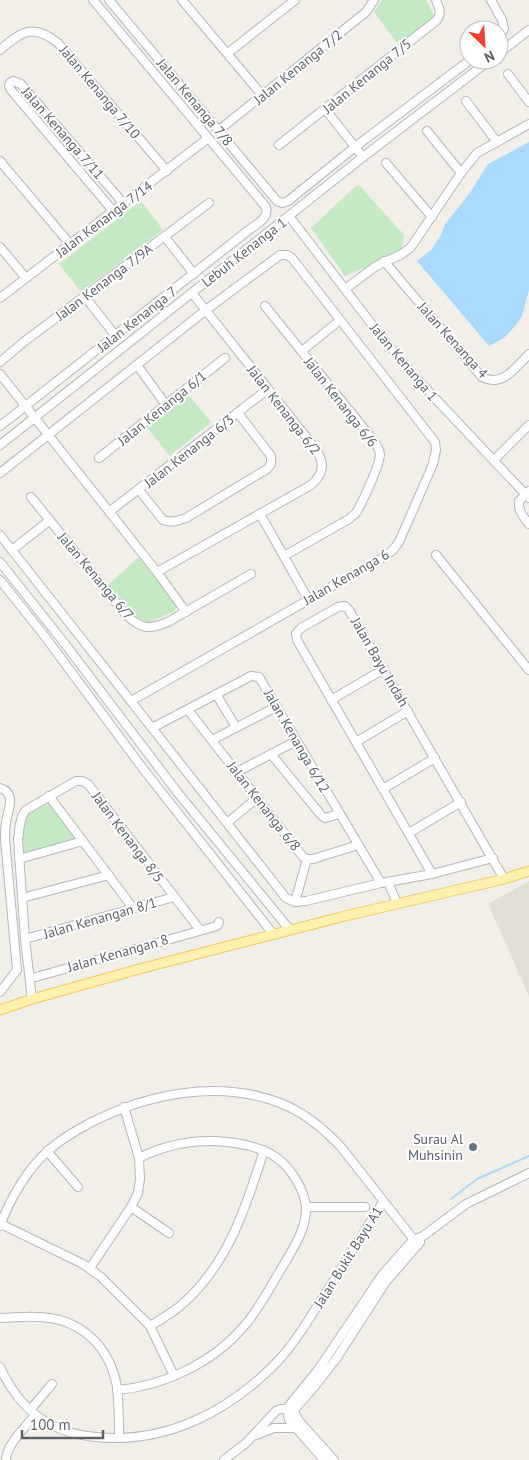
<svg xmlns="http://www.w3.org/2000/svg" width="529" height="1460" viewBox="0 0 529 1460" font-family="'PT Sans',sans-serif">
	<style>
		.education { fill: #e1ded6 }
		.green { fill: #c5e8c5 }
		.water { fill: #aadaff }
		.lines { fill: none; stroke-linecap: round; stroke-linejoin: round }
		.stream { stroke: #aadaff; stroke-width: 2 }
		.minor-casing { stroke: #b5b8bc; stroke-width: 10 }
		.major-casing { stroke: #f2c960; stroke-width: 11 }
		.minor { stroke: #fff; stroke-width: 8 }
		.major { stroke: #fff2af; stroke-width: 9 }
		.worship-dot { fill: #6b7280; stroke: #fff; stroke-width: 2 }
		.labels { text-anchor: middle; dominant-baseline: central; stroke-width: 4; stroke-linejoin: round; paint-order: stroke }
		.street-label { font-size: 14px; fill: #5f6368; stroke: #fff }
		.worship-label { font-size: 14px; fill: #5b616d; stroke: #fff; text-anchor: end }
	</style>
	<rect width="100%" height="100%" fill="#f1efe8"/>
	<!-- education -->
	<path class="education" d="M529,881V996L488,904Z"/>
	<!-- green -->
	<g class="green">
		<path d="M382,0H426L435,17L398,44L374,12Z"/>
		<path d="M358,184L404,235L401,252L345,276L311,228Z"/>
		<path d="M141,201L163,230L81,292L59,264Z"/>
		<path d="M185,391L211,422L170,456L144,424Z"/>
		<path d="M139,557L176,606L175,611L147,623L138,618L108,585Z"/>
		<path d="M49,800L77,839L23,854L22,841L27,812Z"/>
	</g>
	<!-- water -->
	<path class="water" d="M529,142V290L522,316L516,325L504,338L489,346L417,261L431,250L441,235L445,224L469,194L488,164Z"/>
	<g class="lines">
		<!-- stream -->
		<path class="stream" d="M451,1199L477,1179L529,1156"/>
		<defs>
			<g id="minor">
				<path d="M109,0L277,201L282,203L288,201L355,147L470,60"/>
				<path d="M182,0L262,95"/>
				<path d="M491,0L502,20L504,29L499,37"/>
				<path d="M0,50C22,31 33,23 58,43L167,171"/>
				<path d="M228,53L295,0"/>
				<path d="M499,53L529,30"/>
				<path d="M508,74L529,102"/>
				<path d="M466,101L497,142"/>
				<path d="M325,109L363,157"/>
				<path d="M219,130L366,12L374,0"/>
				<path d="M427,131L461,173"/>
				<path d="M279,145L437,20C442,13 439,7 436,0"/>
				<path d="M0,161L70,244"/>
				<path d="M386,163L432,217"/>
				<path d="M114,212L11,90L9,86L10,83L13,81L21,84L124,204"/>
				<path d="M289,216L380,335L415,377L529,498"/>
				<path d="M165,237L194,274"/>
				<path d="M0,247L26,278"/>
				<path d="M384,261L482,377C502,388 516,367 529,354"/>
				<path d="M345,289L376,266L402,254L411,247L461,173L477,153L529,124"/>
				<path d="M85,297L115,335"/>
				<path d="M0,298L207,139"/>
				<path d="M265,306L370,436C374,441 379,447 380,454C380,465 362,503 356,513L349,519L284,556"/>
				<path d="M302,351L340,320"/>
				<path d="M0,362L25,341L209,203"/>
				<path d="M137,365L166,405"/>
				<path d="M0,374L157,572L186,612"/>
				<path d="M0,426L250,229C258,223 269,218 266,207L93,0"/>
				<path d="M0,445L363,157L490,60"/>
				<path d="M99,458L225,358"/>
				<path d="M494,460L529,425"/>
				<path d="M0,473L206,310L280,255H287L292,258L435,442L436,450L433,464L399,542L392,551L382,558L131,701"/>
				<path d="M139,490L163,520C171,523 177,521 186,518L267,469L271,464V456L238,413"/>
				<path d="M529,491L519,501C518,511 523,516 529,524"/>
				<path d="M31,497L126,615C142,629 148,630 168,622L251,574"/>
				<path d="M109,512L268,389"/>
				<path d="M260,514L308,599"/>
				<path d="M0,535L286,898L295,902L306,901L381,883L432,874L493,858"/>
				<path d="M12,550L50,520"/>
				<path d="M436,555L529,670"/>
				<path d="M0,562L62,640L178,793L290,930"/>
				<path d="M157,572L311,485C324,474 325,462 315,448L192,293"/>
				<path d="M0,580L43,634L144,770L274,935"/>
				<path d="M216,694L236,727"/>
				<path d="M331,700L384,669"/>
				<path d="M188,710L303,857L307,859H313L358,845"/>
				<path d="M152,728L251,676L259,677L381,883"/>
				<path d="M212,740L276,707"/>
				<path d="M356,742L408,711"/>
				<path d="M271,754L321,815L325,818L339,814"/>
				<path d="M237,772L296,741"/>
				<path d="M0,788C17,793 8,810 6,822C5,828 5,833 5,839L17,970L0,992"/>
				<path d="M383,789L435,758"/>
				<path d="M49,796L133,908"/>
				<path d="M227,823L257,798"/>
				<path d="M409,833L461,802"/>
				<path d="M19,859L83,841"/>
				<path d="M432,874L297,640L296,634L301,628L338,607L345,606L349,610L504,879"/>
				<path d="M388,882L397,903"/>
				<path d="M22,898L109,875"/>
				<path d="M295,902L307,859"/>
				<path d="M25,939L174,897"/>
				<path d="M36,977L217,926L219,922"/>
				<path d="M32,999L25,939L18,839L20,824L22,816L26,810L76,781H82L88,784L200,930"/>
				<path d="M47,1151L78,1187"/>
				<path d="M131,1207L169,1233"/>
				<path d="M306,1207H365"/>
				<path d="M1,1224L83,1264L101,1277L150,1326L174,1376"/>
				<path d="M0,1226C10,1199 27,1169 49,1150C61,1139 75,1131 90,1123C147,1094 218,1079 280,1103C304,1112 324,1129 341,1147L418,1245"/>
				<path d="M90,1268L131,1207L138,1193L140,1179L139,1158L124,1107"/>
				<path d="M0,1318C13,1318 26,1316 38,1317C81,1318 110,1347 117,1387C119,1404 119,1421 119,1437"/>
				<path d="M150,1326C160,1320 170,1314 179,1307C227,1267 246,1208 264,1150"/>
				<path d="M0,1367C19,1409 49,1433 96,1437C167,1444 230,1411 278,1361C293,1345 305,1326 316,1308C339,1273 361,1237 383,1202"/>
				<path d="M117,1390C165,1386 214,1362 245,1325C259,1309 269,1289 280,1271C291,1252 306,1231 306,1209C306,1198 300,1186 295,1178C290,1170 284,1163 277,1158C268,1151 257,1148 246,1145C209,1137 173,1141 139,1158"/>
				<path d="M30,1410L52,1384"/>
				<path d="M294,1410L315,1386L336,1359L385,1283L420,1242"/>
				<path d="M294,1410L298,1420L334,1460"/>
				<path d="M256,1435L274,1428H295"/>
				<path d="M6,1460C7,1443 25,1428 35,1415"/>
				<path d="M224,1460L246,1443L276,1411L280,1409H292"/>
				<path d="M324,1460L289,1420L287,1408L318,1370L382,1275L413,1240L423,1236L466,1204L529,1173"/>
			</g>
			<path id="major" d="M0,1010L32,999L143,968L345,916L504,879L529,871"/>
		</defs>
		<!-- minor casing -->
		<use href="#minor" class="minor-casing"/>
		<!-- major casing -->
		<use href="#major" class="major-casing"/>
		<!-- minor -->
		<use href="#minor" class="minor"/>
		<!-- major -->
		<use href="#major" class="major"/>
	</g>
	<!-- markers -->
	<circle class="worship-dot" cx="473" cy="1147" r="5"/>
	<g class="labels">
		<!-- street labels -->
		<g class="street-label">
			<text transform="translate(298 67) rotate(-39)">Jalan Kenanga 7/2</text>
			<text transform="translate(367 76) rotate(-39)">Jalan Kenanga 7/5</text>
			<text transform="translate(100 92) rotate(50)">Jalan Kenanga 7/10</text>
			<text transform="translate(195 102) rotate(50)">Jalan Kenanga 7/8</text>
			<text transform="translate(63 133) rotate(49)">Jalan Kenanga 7/11</text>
			<text transform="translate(104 219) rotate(-37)">Jalan Kenanga 7/14</text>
			<text transform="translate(244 252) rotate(-38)">Lebuh Kenanga 1</text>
			<text transform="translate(104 282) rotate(-37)">Jalan Kenanga 7/9A</text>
			<text transform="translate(137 319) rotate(-38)">Jalan Kenanga 7</text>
			<text transform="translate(453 340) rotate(48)">Jalan Kenanga 4</text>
			<text transform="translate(404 362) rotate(50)">Jalan Kenanga 1</text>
			<text transform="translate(341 402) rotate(52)">Jalan Kenanga 6/6</text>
			<text transform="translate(162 408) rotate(-39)">Jalan Kenanga 6/1</text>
			<text transform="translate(284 410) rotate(52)">Jalan Kenanga 6/2</text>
			<text transform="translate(189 451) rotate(-38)">Jalan Kenanga 6/3</text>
			<text transform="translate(96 576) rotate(50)">Jalan Kenanga 6/7</text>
			<text transform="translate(346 577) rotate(-30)">Jalan Kenanga 6</text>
			<text transform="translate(380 662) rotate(60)">Jalan Bayu Indah</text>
			<text transform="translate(297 741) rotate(60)">Jalan Kenanga 6/12</text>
			<text transform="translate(264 806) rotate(52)">Jalan Kenanga 6/8</text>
			<text transform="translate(128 837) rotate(53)">Jalan Kenanga 8/5</text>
			<text transform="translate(100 918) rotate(-16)">Jalan Kenangan 8/1</text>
			<text transform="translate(118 953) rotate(-16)">Jalan Kenangan 8</text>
			<text transform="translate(348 1257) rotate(-58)">Jalan Bukit Bayu A1</text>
		</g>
		<!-- worship labels -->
		<g class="worship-label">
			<text x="463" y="1139">Surau Al<tspan x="463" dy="16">Muhsinin</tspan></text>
		</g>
	</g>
	<!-- north arrow -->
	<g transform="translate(484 45) rotate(155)"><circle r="24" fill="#ffffff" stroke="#bfc1c3"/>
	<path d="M0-4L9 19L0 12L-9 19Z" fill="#ea4335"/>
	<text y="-8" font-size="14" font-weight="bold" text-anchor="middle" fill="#5f6368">N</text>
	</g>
	<!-- scale -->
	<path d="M22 1430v8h81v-8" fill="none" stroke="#5f6368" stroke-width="2.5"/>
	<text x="30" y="1430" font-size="15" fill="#5f6368" stroke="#ffffff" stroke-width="4" paint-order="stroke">100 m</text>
</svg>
